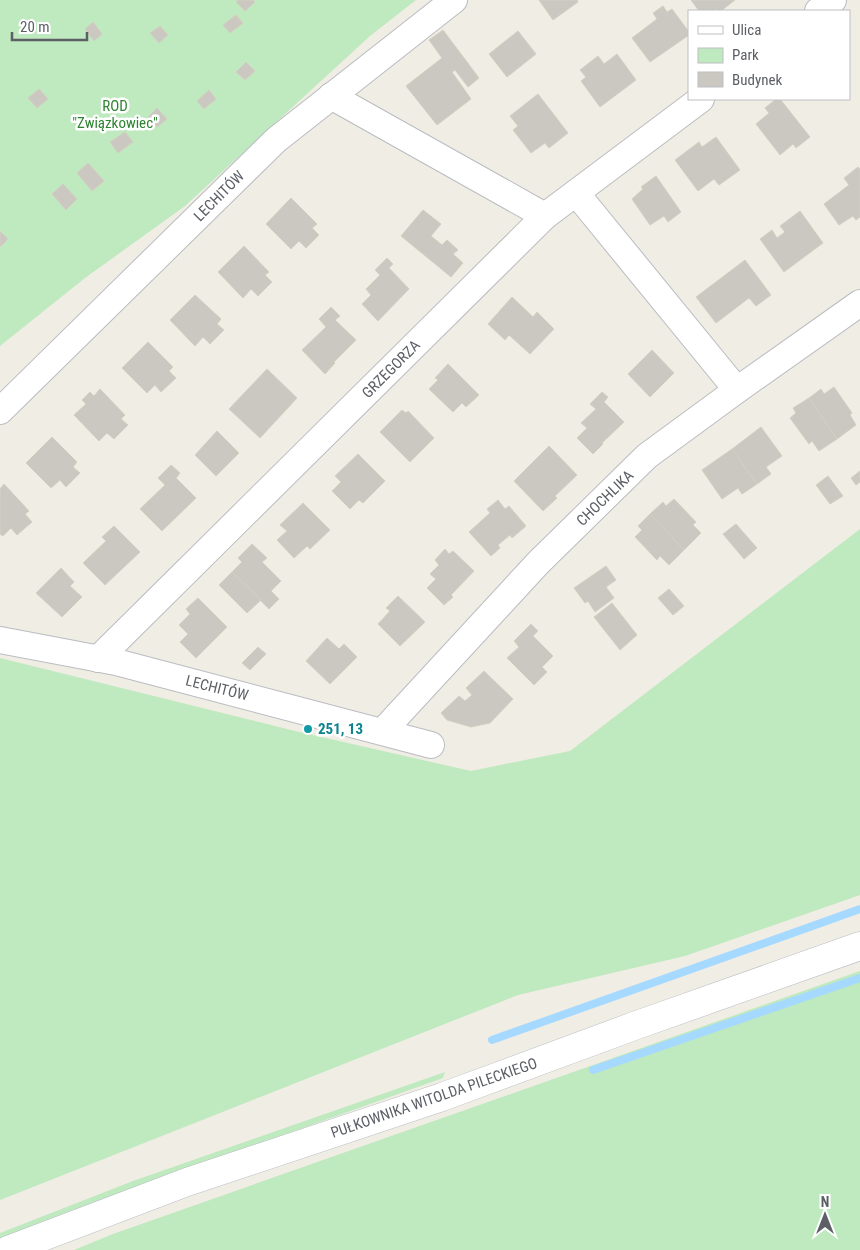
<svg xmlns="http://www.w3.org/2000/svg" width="860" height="1250" viewBox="0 0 860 1250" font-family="'Roboto Condensed',sans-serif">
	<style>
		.green { fill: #bfe9be }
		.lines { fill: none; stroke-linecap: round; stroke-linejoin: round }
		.stream { stroke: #a5d9ff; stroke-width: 8 }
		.building { fill: #cbc8c1; stroke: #d5cfc2 }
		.street-casing { stroke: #b9bcc1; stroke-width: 28 }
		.secondary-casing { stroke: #b9bdc3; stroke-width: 29 }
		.street { stroke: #fff; stroke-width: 26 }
		.secondary { stroke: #fff; stroke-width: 28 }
		.culture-dot { fill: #0f9aa8; stroke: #fff; stroke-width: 2 }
		.labels { text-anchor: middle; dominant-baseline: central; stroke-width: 5; stroke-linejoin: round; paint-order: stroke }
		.park-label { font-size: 15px; fill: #2d8430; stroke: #fff }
		.street-label { font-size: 15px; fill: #5c6066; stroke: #fff }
		.culture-label { font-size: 15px; font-weight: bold; fill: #0d838f; stroke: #fff; text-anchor: start }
	</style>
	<rect width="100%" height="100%" fill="#f0ede4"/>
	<!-- green -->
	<g class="green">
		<path d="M0,0H416L370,36L185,206L85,278L0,346Z"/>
		<path d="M860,529V895L685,956L518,995L0,1200V658L295,731L471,771L570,751Z"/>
		<path d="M860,971V1250H74L113,1234Z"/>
		<path d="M445,1072L443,1078L65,1213L0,1239V1233L133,1181Z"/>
	</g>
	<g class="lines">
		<!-- stream -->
		<g class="stream">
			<path d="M492,1040L860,909"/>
			<path d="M593,1070L860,978"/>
		</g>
	</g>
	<!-- building -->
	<g class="building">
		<path d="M238,0H253L255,2L245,11L236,2Z"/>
		<path d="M539,0H577L578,2L553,20Z"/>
		<path d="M691,0H735L721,11L716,9L713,11H699Z"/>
		<path d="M663,6L667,12L672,9L689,32V35L650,62L632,38L657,19L653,13Z"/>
		<path d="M236,15L243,23L230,33L223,25Z"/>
		<path d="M93,22L102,34L94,41L85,29Z"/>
		<path d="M160,26L168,35L159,43L150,33Z"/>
		<path d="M443,30L479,78L468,87L455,70L452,72L471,99L437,125L406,86L442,58L429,40Z"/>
		<path d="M518,31L536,54L507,77L489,54Z"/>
		<path d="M617,54L636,80L600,107L581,81L586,77L580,70L598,56L604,64Z"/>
		<path d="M246,62L255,71L245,80L236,72Z"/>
		<path d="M39,89L48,99L37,108L28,98Z"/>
		<path d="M209,90L216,99L204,109L197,101Z"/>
		<path d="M538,94L568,133L549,148L545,143L531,153L513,130L518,126L510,116Z"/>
		<path d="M776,99H780L810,137L796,148L793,144L780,155L756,124L769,113L765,108Z"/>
		<path d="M157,108L167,119L157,127L148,117Z"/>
		<path d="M125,132L133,142L118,153L110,142Z"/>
		<path d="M716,137L740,170L719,185L714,179L698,191L675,160L699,142L702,147Z"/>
		<path d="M88,163L104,181L92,191L77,173Z"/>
		<path d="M858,167L860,169V217L856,220L853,216L839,225L824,204L849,185L844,178Z"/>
		<path d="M656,176L681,212L668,222L664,216L650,225L632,199L643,189L641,187Z"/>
		<path d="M63,184L77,199L66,210L52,194Z"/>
		<path d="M291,198L317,224L312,228L319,235L306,248L299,241L291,249L266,224Z"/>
		<path d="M423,210L441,224L431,236L442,245L447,240L458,250L453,254L463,263L451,277L401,236Z"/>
		<path d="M800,211L823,243L784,272L760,239L772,230L777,238L785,232L780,226Z"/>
		<path d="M0,231L8,239L0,247Z"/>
		<path d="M244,246L269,272L265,275L272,282L258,296L251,289L243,298L218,272Z"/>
		<path d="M387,258L393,264L389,268L409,289L378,321L362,304L371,295L366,289L380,275L375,270Z"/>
		<path d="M745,260L771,295L756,306L749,298L716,323L696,297Z"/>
		<path d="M195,295L221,319L217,324L224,330L210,344L203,337L195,346L170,320Z"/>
		<path d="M512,297L533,317L537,312L554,329L530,354L509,335L505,340L488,324Z"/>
		<path d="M331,307L340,316L335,320L356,340L334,362L335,363L325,374L302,350L326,327L319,319Z"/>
		<path d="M148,342L173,367L169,371L176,378L161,392L155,385L147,393L122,368Z"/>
		<path d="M652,350L674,373L650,397L628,374Z"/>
		<path d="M448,364L479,395L466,407L462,403L453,412L429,389L438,380L435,378Z"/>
		<path d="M267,369L297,398L260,438L229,409Z"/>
		<path d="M834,387L852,413L850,415L856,425L837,439L809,398L821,389L824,394Z"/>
		<path d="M100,389L125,415L121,419L128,425L114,439L107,433L99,441L74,415L86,404L82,400L90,392L94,396Z"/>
		<path d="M602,392L608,397L604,402L624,422L602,443L603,444L593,454L577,438L587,428L581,423L596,409L590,404Z"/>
		<path d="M809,398L837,439L819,451L812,441L809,444L790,418L796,413L793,408Z"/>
		<path d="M402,410L406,413L408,411L434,438L410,462L380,432Z"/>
		<path d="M761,427L782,456L766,467L771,474L757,484L732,449Z"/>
		<path d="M217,431L239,453L216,476L195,455Z"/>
		<path d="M52,437L77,462L73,467L80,473L66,487L60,480L51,488L26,463Z"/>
		<path d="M549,446L577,475L555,496L557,498L543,511L514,481Z"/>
		<path d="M732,449L757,484L742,494L738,488L722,499L702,470Z"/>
		<path d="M358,454L385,481L363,503L359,500L350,509L332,491L341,482L335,476Z"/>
		<path d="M171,465L180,473L176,478L196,498L162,531L140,509L165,485L158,478Z"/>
		<path d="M860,471V482L856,485L851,478Z"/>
		<path d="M828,476L843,496L830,504L816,485Z"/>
		<path d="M4,484L29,511L25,514L32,522L17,535L11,528L3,536L0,534V489Z"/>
		<path d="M674,499L696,522L693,525L701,533L684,550L650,514L663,502L666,506Z"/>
		<path d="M498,500L505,509L509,506L526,526L512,538L510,535L498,545L500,548L491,556L469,532L490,513L487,509Z"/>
		<path d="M303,503L330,530L310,549L307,546L294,558L277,540L287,531L280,525Z"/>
		<path d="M650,514L684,550L669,565L660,556L657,560L635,537L642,530L638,526Z"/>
		<path d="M736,524L757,548L744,559L723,534Z"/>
		<path d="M114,526L140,552L105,585L83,563L106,541L102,537Z"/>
		<path d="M252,544L267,558L262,562L281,581L271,591L279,599L269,609L232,572L242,562L238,558Z"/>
		<path d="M445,549L449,554L453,551L474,571L451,595L453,597L444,605L427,588L436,579L430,574L439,565L435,560Z"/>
		<path d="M606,566L616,580L606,587L614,598L595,612L588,601L585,603L574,588Z"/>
		<path d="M61,568L74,582L70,586L82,597L62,617L36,593Z"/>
		<path d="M232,572L261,600L247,613L219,585Z"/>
		<path d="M669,589L684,606L673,615L658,598Z"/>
		<path d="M398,596L425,622L400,646L378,624L390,611L386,608Z"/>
		<path d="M198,598L227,627L196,658L180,642L188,634L179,625L190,614L186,609Z"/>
		<path d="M612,603L637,635L620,650L594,617Z"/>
		<path d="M531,624L538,631L533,636L553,656L542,667L547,672L534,685L507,658L519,647L514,641Z"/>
		<path d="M327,638L339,649L344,644L357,657L330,684L306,661Z"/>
		<path d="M258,647L266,654L250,670L242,663Z"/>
		<path d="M484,671L513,699L490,723L471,727L447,720L441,713L459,696L465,701L472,695L466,688Z"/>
	</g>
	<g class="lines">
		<defs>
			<g id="street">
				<path d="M818,11L833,0"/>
				<path d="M331,96L545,216"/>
				<path d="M576,193L737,390"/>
				<path d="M0,411L276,140L454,0"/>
				<path d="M0,640L116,662L431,745"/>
				<path d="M98,659L545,216L701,99"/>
				<path d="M383,731L538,563L647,456L737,390L860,303"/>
			</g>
			<path id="secondary" d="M8,1250L187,1182L442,1097L634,1026L860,946"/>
		</defs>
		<!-- street casing -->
		<use href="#street" class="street-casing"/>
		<!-- secondary casing -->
		<use href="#secondary" class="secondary-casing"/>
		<!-- street -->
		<use href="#street" class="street"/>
		<!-- secondary -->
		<use href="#secondary" class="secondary"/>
	</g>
	<!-- markers -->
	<circle class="culture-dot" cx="308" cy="729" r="5"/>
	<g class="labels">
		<!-- park labels -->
		<g class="park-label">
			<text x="115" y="106">ROD<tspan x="115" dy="17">"Związkowiec"</tspan></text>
		</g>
		<!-- street labels -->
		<g class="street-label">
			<text transform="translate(219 196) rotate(-45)">LECHITÓW</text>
			<text transform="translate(391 369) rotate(-45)">GRZEGORZA</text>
			<text transform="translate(605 498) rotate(-44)">CHOCHLIKA</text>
			<text transform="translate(217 688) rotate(14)">LECHITÓW</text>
			<text transform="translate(434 1098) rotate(-19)">PUŁKOWNIKA WITOLDA PILECKIEGO</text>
		</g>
		<!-- culture labels -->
		<g class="culture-label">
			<text x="318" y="729">251, 13</text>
		</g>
	</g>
	<!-- legend -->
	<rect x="688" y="10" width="162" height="90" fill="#ffffff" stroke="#bebfc2"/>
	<rect x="698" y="26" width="25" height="8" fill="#ffffff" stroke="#bebfc2"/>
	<text x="732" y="35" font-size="15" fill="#5c6066">Ulica</text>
	<rect x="698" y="48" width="25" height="15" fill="#bfe9be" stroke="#bebfc2"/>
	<text x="732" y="60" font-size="15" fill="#5c6066">Park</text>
	<rect x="698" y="72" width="25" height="15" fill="#cbc8c1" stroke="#bebfc2"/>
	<text x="732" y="85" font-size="15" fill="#5c6066">Budynek</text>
	<!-- north arrow -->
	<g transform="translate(825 1215)" stroke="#ffffff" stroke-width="4" paint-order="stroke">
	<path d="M0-4L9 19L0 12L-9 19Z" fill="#5c6066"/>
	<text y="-8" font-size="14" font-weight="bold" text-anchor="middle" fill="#5c6066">N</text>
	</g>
	<!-- scale -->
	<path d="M12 32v8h75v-8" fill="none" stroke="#5c6066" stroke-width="2.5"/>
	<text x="20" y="32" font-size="15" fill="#5c6066" stroke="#ffffff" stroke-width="4" paint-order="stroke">20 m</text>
</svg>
